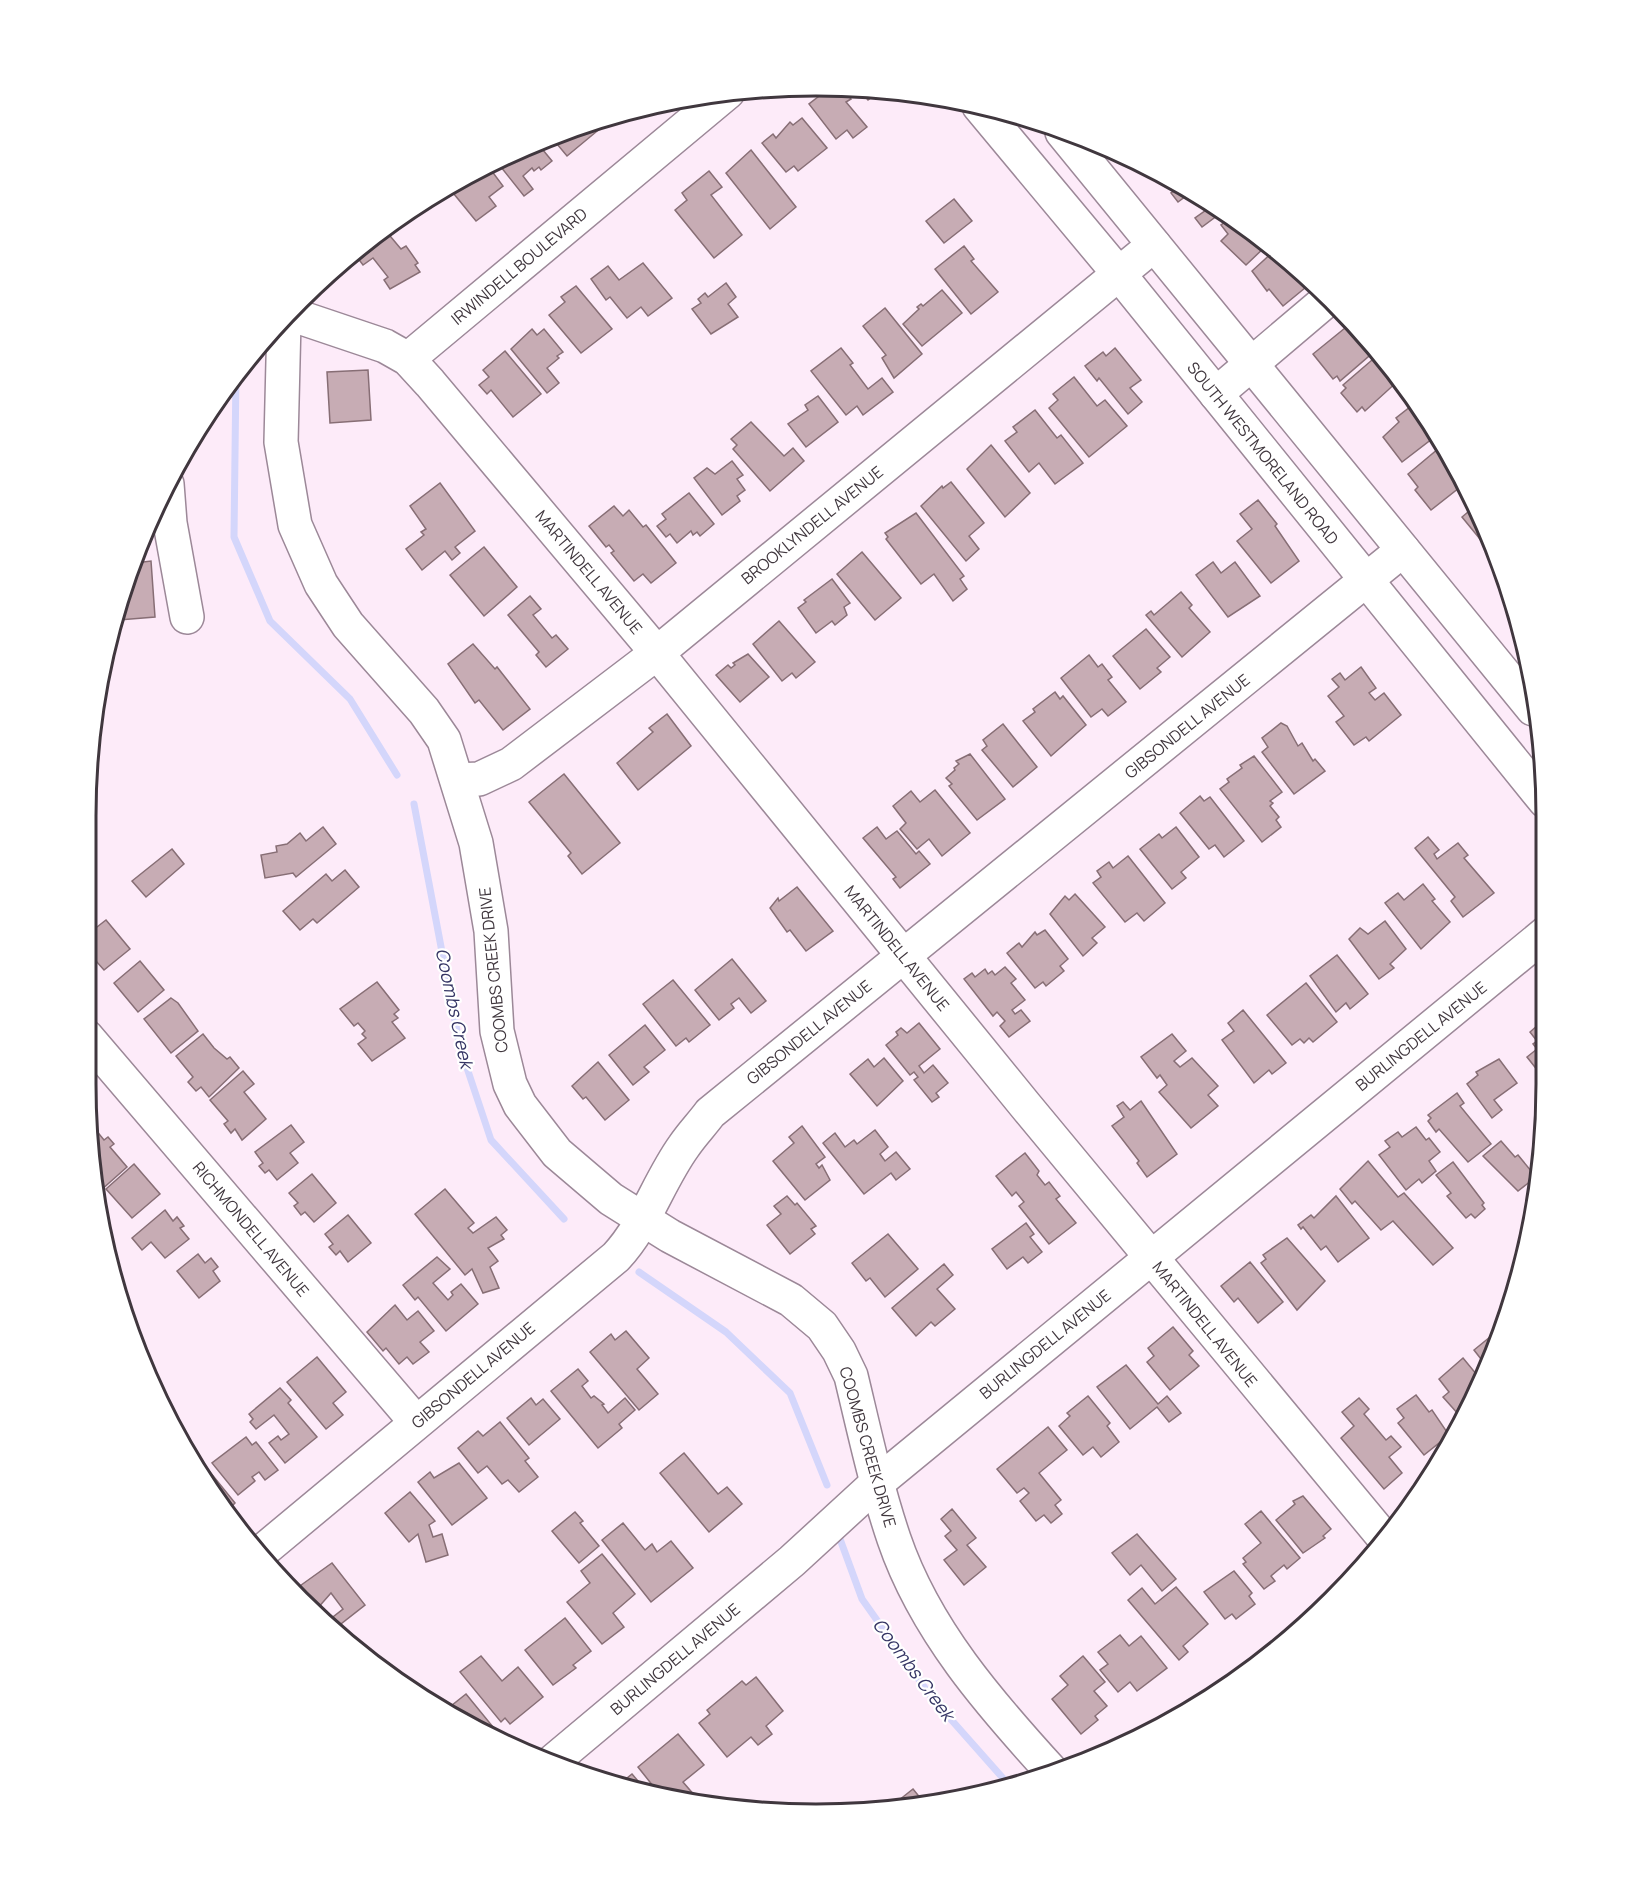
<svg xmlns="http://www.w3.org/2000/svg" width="1632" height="1900" viewBox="0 0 1632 1900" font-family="Manrope,sans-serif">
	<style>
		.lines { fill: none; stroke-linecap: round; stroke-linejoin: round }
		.stream { stroke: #d4d6fb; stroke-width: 7 }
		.building { fill: #c7acb4; stroke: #876e75; stroke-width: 1.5 }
		.minor-casing { stroke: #9c8898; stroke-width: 36 }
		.major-casing { stroke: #9c8898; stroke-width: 36 }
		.minor { stroke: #fff; stroke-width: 33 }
		.major { stroke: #fff; stroke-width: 33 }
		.labels { text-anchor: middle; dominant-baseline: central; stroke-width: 4.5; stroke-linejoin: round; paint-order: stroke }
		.street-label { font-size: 16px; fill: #40373e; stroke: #fff }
		.water-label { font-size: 18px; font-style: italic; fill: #353564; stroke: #fff }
		.rim { fill: none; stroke: #40373e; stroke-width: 3 }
	</style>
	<rect width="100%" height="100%" fill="#fdebf9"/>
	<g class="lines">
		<!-- stream -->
		<g class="stream">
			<path d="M236,372L234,537L270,621L350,699L397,775"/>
			<path d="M414,804L460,1047L491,1140L564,1219"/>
			<path d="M639,1272L726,1332L790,1393L827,1485"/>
			<path d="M840,1539L862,1599L932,1698L1009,1785"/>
		</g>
	</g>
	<!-- building -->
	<g class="building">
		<path d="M857,87H863L887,91L881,95L879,92L868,100Z"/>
		<path d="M822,88H841L851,99L846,102L867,127L853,138L847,130L836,139L809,104L823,93Z"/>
		<path d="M802,118L827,148L798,171L794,166L786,172L762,143L773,134L776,138L790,122L793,125Z"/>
		<path d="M597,121L602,127L567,156L552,138L581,124Z"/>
		<path d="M538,144L552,161L541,170L539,167L534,171L532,168L523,176L533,189L524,196L497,162Z"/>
		<path d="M751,150L796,207L770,229L726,173Z"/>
		<path d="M488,166L503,186L489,197L496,206L476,221L454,194L475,177L472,174Z"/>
		<path d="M709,171L722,187L711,195L742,235L714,258L675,210L687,200L682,193Z"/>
		<path d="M1180,186L1190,193L1178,202L1171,193Z"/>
		<path d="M1195,196L1222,212L1202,227L1195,218L1206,210Z"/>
		<path d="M954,199L972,221L944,243L926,221Z"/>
		<path d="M1231,218L1268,244L1246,265L1221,241L1228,234L1221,225Z"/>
		<path d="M385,230L401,249L406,246L418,263L415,265L420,272L390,289L384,280L388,277L373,258L363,265L354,253Z"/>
		<path d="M964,246L974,259L971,261L998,292L971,314L935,269Z"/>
		<path d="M1275,250L1311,283L1283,306L1269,289L1267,291L1252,271Z"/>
		<path d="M643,263L672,298L648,316L641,307L627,318L610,297L606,300L591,279L608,266L619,280Z"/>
		<path d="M726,283L736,297L728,304L738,317L711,334L692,309L701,303L698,299L705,293L708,297Z"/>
		<path d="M576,286L612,329L581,353L549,315L565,302L561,297Z"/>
		<path d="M942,290L962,313L922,346L903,324L919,309L917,307L921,304L923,306Z"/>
		<path d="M885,308L922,354L894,378L882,358L886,355L863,326Z"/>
		<path d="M1350,321L1365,334L1376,350L1340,381L1337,376L1333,379L1313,354L1345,328L1343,326Z"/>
		<path d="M532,329L537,335L544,329L563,352L557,356L559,358L547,368L559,383L547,393L511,349Z"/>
		<path d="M841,348L853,363L850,365L868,389L882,378L893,392L863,415L857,406L846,415L811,371Z"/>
		<path d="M1115,348L1141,380L1130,388L1142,402L1128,414L1099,378L1097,381L1085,366L1103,352L1106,356Z"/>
		<path d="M505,351L541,394L513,417L491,390L487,394L479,385L489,377L483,370Z"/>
		<path d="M1379,354L1398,381L1365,411L1362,407L1357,412L1341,393L1346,388L1343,385Z"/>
		<path d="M368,370L371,420L330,423L327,372Z"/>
		<path d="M1074,377L1097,406L1105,400L1127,426L1089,457L1049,408L1058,400L1053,394Z"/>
		<path d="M818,396L838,422L806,447L788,424L808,410L805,405Z"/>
		<path d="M1415,403L1437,435L1402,462L1383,437L1399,422L1396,418Z"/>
		<path d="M1035,410L1057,438L1061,435L1083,463L1055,484L1039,463L1029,472L1005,441L1017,432L1013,427Z"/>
		<path d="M751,422L784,456L793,448L804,461L770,491L733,449L737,445L731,439Z"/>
		<path d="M1444,444L1464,484L1431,510L1415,490L1418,487L1408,474Z"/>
		<path d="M991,445L1030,493L1005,517L967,469Z"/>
		<path d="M732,461L743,475L737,479L745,490L737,496L740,501L722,515L694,478L707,468L715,474Z"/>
		<path d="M951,482L984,523L969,536L979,549L966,561L921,506L942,486L943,488Z"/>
		<path d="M440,483L475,531L455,547L460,553L452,560L445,551L422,570L406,549L424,535L421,532L426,529L410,506Z"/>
		<path d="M689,493L714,524L700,536L697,532L693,535L691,531L677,543L670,534L666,537L657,526L666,519L662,514Z"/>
		<path d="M1258,500L1277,524L1275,526L1299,561L1271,583L1237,541L1252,529L1240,514Z"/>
		<path d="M614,506L623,516L629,510L643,527L646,525L676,563L651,583L643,574L634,581L611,553L614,551L609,545L606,547L589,526Z"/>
		<path d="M1474,507L1489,540L1484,544L1462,517Z"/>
		<path d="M916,513L964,576L960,579L967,589L953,601L934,574L921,584L886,539L888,537L885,533Z"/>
		<path d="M484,547L517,587L484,616L450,575Z"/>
		<path d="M862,552L901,598L875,620L837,574Z"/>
		<path d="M151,561L155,617L119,620L117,609L135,563Z"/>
		<path d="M1213,562L1221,573L1235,562L1260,596L1228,617L1196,575Z"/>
		<path d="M832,579L850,603L844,607L847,615L835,625L832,621L816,633L798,608L806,602L804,600Z"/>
		<path d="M1181,592L1192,605L1189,608L1210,632L1182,657L1146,615L1151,611L1154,615Z"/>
		<path d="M530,596L541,609L533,615L552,638L556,635L568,649L546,667L536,655L539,652L508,615Z"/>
		<path d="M779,621L815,662L796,678L792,673L782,681L753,644Z"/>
		<path d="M1146,629L1170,657L1157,668L1161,672L1140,689L1113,656Z"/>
		<path d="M473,644L495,669L497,667L530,709L503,730L479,700L475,703L448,664Z"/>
		<path d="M748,654L769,677L740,702L716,675L728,665L731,668L735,665L733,663Z"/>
		<path d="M1089,655L1098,667L1102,664L1112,677L1108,680L1126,702L1108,716L1102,709L1091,717L1061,678Z"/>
		<path d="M1361,667L1376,688L1369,693L1375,700L1384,693L1401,715L1369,741L1366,737L1354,745L1336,722L1344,716L1328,696L1339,687L1332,679L1340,673L1345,680Z"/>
		<path d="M1055,692L1060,699L1063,696L1086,725L1051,756L1023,721L1035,712L1033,709Z"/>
		<path d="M667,714L691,746L638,790L617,763L653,732L649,728Z"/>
		<path d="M1281,723L1287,726L1298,746L1302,743L1313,761L1315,759L1325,771L1294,794L1262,752L1268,747L1262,738Z"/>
		<path d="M1003,724L1037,767L1013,787L982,750L987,746L983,740Z"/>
		<path d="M970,754L1005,799L977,820L949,786L952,784L946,778L955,770L954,768L959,764L956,761Z"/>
		<path d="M1254,756L1282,792L1270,801L1273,803L1270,806L1279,817L1276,820L1281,827L1262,842L1220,789L1229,782L1227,779L1242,768L1240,765Z"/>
		<path d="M564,774L620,843L582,874L568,856L571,853L529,802Z"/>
		<path d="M935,790L970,833L942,856L929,839L917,849L900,829L906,823L893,806L911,791L920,802Z"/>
		<path d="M1200,796L1204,801L1210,797L1244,841L1224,857L1215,845L1209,849L1180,813Z"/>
		<path d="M323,827L336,844L296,877L293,873L265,878L261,855L277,852L276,846L287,844L300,833L306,841Z"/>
		<path d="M877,827L886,839L897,831L916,854L919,851L930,864L900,888L893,879L896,877L863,838Z"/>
		<path d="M1176,827L1199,857L1181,872L1186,878L1172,889L1140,849L1159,834L1162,838Z"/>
		<path d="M1428,837L1439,850L1434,854L1437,859L1458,843L1468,855L1464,858L1494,893L1463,917L1451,901L1455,897L1415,848Z"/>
		<path d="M172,849L184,864L146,897L132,881Z"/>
		<path d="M1128,856L1165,903L1144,921L1137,913L1125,922L1093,883L1101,877L1097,871L1109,862L1113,868Z"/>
		<path d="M345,870L359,887L317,923L313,919L300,930L283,911L326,874L332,881Z"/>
		<path d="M1423,884L1435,899L1432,901L1450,922L1421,949L1385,903L1398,893L1404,900Z"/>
		<path d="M797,887L833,931L806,951L790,930L787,932L770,908L778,898L779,901Z"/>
		<path d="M1075,894L1105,927L1092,938L1097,943L1083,956L1050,914L1065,896L1069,900Z"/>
		<path d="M106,920L130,949L104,970L88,952V934Z"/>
		<path d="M1385,921L1406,949L1390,964L1394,968L1379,979L1349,939L1360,928L1368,934Z"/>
		<path d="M1045,930L1068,959L1060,966L1064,971L1046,986L1043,982L1035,988L1007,953L1019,943L1022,947L1035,932L1037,935Z"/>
		<path d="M1337,955L1368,994L1350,1009L1346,1003L1336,1012L1310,976Z"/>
		<path d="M732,959L766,1001L751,1013L739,998L731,1004L734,1008L719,1020L695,990Z"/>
		<path d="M140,961L164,990L138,1012L114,983Z"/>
		<path d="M1005,967L1016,979L1011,983L1025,1000L1012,1010L1015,1014L1021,1010L1030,1021L1009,1037L1000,1026L1005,1021L997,1012L993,1016L964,979L972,973L975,977L985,969L988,974L992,971L995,975Z"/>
		<path d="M673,980L710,1025L689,1042L686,1038L676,1046L643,1004Z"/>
		<path d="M377,982L399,1010L394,1014L398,1018L392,1022L405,1038L372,1061L358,1044L366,1038L362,1034L365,1031L358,1023L354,1026L340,1009Z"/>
		<path d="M1306,983L1337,1022L1313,1042L1309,1038L1304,1043L1300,1039L1292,1045L1267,1015Z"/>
		<path d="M171,998L178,1003L198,1031L171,1053L144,1019Z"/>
		<path d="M1243,1010L1286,1063L1272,1074L1269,1070L1254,1083L1222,1040L1234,1031L1228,1023Z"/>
		<path d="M1546,1018V1081L1527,1057L1537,1049L1533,1044L1537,1041L1530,1032Z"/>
		<path d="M919,1023L940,1049L919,1066L924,1073L933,1065L948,1083L936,1093L939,1097L932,1102L914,1080L918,1077L914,1072L910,1075L886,1045L898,1035L896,1032L901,1028L907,1033Z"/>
		<path d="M645,1025L665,1050L644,1067L649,1072L633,1085L609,1055Z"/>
		<path d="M203,1034L214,1048L227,1059L230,1057L239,1068L209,1097L201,1087L196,1091L188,1082L193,1077L176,1056Z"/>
		<path d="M1172,1034L1186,1051L1174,1061L1180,1067L1192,1058L1218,1086L1208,1095L1218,1106L1191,1128L1159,1092L1167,1085L1160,1075L1157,1078L1141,1057Z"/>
		<path d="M884,1058L903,1081L877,1106L850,1074L868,1059L874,1067Z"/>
		<path d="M1499,1059L1517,1083L1494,1100L1502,1110L1492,1118L1467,1084L1478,1075L1476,1072Z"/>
		<path d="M598,1062L629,1100L605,1120L586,1097L583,1099L572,1086Z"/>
		<path d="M243,1071L254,1084L244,1092L266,1119L242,1140L235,1129L231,1133L224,1124L228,1121L210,1100Z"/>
		<path d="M1457,1093L1464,1103L1460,1106L1491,1144L1468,1162L1439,1129L1436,1132L1428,1121L1431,1118L1428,1115Z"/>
		<path d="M1141,1101L1177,1154L1147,1177L1137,1163L1139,1161L1112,1126L1124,1117L1117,1106L1123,1102L1130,1110Z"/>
		<path d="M291,1125L304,1142L290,1153L298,1163L277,1180L269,1170L265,1173L259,1166L263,1163L255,1152Z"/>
		<path d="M802,1126L825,1157L816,1164L819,1168L822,1165L830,1180L805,1200L773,1161L794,1143L789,1137Z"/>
		<path d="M1416,1127L1426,1140L1429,1138L1440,1152L1429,1161L1436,1171L1422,1183L1419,1179L1406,1190L1379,1155L1390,1147L1385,1141L1398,1132L1402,1137Z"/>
		<path d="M95,1129L104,1140L108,1137L114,1144L110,1147L127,1167L100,1191L92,1132Z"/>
		<path d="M875,1130L888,1147L880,1154L885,1161L896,1152L910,1169L896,1180L891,1173L864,1194L823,1143L835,1133L845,1147L854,1140L857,1144Z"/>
		<path d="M1501,1141L1515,1157L1518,1155L1536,1177L1518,1191L1483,1156Z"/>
		<path d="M1025,1153L1039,1171L1037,1175L1045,1185L1049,1182L1060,1196L1056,1199L1076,1223L1049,1244L1019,1206L1024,1202L1016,1192L1012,1196L996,1176Z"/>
		<path d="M1368,1161L1398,1197L1404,1193L1453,1248L1433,1265L1393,1221L1381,1230L1355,1201L1352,1204L1340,1189Z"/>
		<path d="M1453,1162L1484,1203L1482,1205L1485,1209L1475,1218L1471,1214L1466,1218L1447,1196L1451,1193L1436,1175Z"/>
		<path d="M134,1164L160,1194L132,1218L106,1189Z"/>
		<path d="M312,1174L336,1203L314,1222L305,1212L301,1215L294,1206L298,1203L289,1193Z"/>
		<path d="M445,1189L474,1223L468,1228L473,1233L496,1217L507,1230L501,1235L504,1239L488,1248L498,1261L490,1267L499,1288L483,1293L472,1269L465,1275L415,1214Z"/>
		<path d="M787,1196L795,1205L797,1203L816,1226L811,1229L815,1234L790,1254L767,1225L781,1214L774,1206Z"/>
		<path d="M1336,1196L1369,1238L1338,1262L1326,1246L1321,1250L1303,1227L1301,1229L1298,1225L1311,1215L1314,1218Z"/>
		<path d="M165,1210L173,1221L177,1217L184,1226L180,1228L189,1239L165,1258L151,1242L142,1250L132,1238Z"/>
		<path d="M348,1215L371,1243L348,1262L340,1251L336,1255L329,1247L333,1244L325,1234Z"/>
		<path d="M1026,1223L1034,1234L1030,1237L1042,1252L1028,1263L1023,1257L1007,1269L992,1249Z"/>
		<path d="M888,1234L918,1269L885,1297L870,1278L866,1281L852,1263Z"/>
		<path d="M1287,1238L1325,1281L1297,1310L1261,1263L1266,1259L1263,1255Z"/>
		<path d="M198,1254L205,1263L211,1258L218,1267L213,1271L220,1281L199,1298L177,1271Z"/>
		<path d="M437,1257L450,1269L433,1283L448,1300L453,1295L451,1292L461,1284L478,1304L446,1331L418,1297L415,1300L403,1285Z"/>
		<path d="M1250,1262L1283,1302L1258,1323L1238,1298L1234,1302L1221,1286Z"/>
		<path d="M944,1264L953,1275L937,1289L955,1309L935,1326L931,1322L916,1336L892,1308Z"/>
		<path d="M395,1305L407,1320L418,1311L434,1331L420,1342L429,1352L413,1364L407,1357L399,1364L386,1348L383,1351L367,1332Z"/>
		<path d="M1173,1327L1193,1351L1189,1355L1199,1366L1170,1390L1147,1362L1154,1356L1148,1348Z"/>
		<path d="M626,1331L649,1358L637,1369L658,1394L639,1410L590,1352L611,1334L615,1340Z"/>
		<path d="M1490,1337L1497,1345L1488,1368L1474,1350Z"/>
		<path d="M317,1357L346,1392L333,1403L343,1415L326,1429L287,1382Z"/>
		<path d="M1463,1358L1482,1381L1467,1408L1459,1415L1443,1397L1449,1392L1439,1379Z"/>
		<path d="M1126,1365L1158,1404L1167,1396L1181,1413L1169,1422L1157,1407L1130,1429L1097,1387Z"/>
		<path d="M578,1369L588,1381L582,1386L591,1398L594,1396L604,1404L602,1405L608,1413L625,1398L635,1410L619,1424L622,1428L598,1448L551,1391Z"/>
		<path d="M280,1388L291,1400L288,1403L317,1437L285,1463L269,1443L278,1436L281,1440L289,1434L274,1415L256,1429L250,1422L253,1419L249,1414Z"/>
		<path d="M1416,1395L1429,1412L1432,1410L1449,1435L1424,1455L1398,1423L1404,1418L1397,1409Z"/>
		<path d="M1088,1396L1110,1423L1107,1426L1119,1442L1101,1457L1093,1447L1083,1455L1059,1426L1070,1416L1067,1413Z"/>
		<path d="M531,1398L536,1405L543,1399L560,1419L529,1445L507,1418Z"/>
		<path d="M1359,1398L1369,1409L1364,1414L1386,1440L1391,1436L1401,1447L1389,1457L1402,1473L1384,1489L1341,1438L1354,1426L1342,1412Z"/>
		<path d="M500,1422L529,1458L525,1461L538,1477L519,1492L508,1480L502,1484L487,1466L478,1473L458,1448L478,1431L483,1436Z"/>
		<path d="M1048,1427L1067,1450L1039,1473L1061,1500L1055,1505L1062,1514L1051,1523L1044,1515L1036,1521L1020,1501L1029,1493L1024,1488L1017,1493L997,1469Z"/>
		<path d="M246,1437L252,1445L256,1442L278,1470L265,1480L259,1472L252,1477L255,1481L238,1495L212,1463Z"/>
		<path d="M684,1453L718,1494L727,1487L742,1504L709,1532L660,1473Z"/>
		<path d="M201,1461L235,1503L229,1509L198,1463Z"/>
		<path d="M459,1463L487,1498L452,1525L418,1482L430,1472L434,1478Z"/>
		<path d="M410,1492L435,1521L429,1525L433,1537L442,1534L448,1555L426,1562L418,1534L409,1542L385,1513Z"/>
		<path d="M1303,1496L1331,1529L1323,1536L1325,1538L1303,1553L1276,1520L1295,1504L1293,1501Z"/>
		<path d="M952,1509L976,1538L967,1545L986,1567L964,1585L944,1560L957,1550L945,1536L951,1531L941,1519Z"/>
		<path d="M1261,1511L1300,1558L1287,1569L1284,1565L1271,1576L1275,1581L1264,1589L1243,1564L1246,1562L1243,1558L1261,1543L1245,1524Z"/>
		<path d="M575,1512L583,1521L580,1523L599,1546L579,1563L552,1531Z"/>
		<path d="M623,1523L645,1550L652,1544L657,1552L671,1541L693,1568L651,1602L602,1540Z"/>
		<path d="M1137,1534L1176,1579L1162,1591L1141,1565L1130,1575L1112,1553Z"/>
		<path d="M602,1554L635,1594L613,1613L624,1627L602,1644L567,1602L590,1583L581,1571Z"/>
		<path d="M332,1563L365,1605L337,1627L329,1620L343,1609L331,1593L317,1609L297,1588Z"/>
		<path d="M1234,1571L1252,1593L1249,1596L1255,1604L1236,1619L1232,1614L1225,1619L1204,1592Z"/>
		<path d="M1176,1587L1208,1624L1183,1646L1188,1652L1179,1660L1128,1600L1142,1588L1155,1604Z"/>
		<path d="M565,1618L591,1651L573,1665L576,1668L553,1685L525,1650Z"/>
		<path d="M1120,1635L1129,1646L1141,1636L1167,1668L1137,1691L1130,1682L1118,1692L1100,1670L1108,1664L1098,1652Z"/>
		<path d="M481,1656L502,1681L518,1667L543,1697L510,1724L505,1718L501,1722L460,1672Z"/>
		<path d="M1083,1656L1105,1682L1094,1691L1107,1706L1095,1716L1098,1720L1081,1734L1052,1699L1068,1685L1060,1676Z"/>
		<path d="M756,1677L783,1711L766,1726L772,1734L758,1745L751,1737L727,1757L699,1723L710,1714L707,1710L742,1681L746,1685Z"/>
		<path d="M466,1694L498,1733L494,1736L446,1710Z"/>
		<path d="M678,1734L704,1765L683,1782L701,1803L657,1791L638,1767Z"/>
		<path d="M632,1774L644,1788L622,1782Z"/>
		<path d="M913,1789L926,1805L889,1808Z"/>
	</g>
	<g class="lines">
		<defs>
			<g id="minor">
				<path d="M290,314L385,346L408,359L430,383L657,653L1025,1105L1384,1538"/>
				<path d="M284,321L281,442L295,525L321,584L348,625L424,711L444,740L476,843L491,931L497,1031L510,1084L520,1105L557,1153L611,1199L670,1236L791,1300L822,1326L839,1351L851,1376C864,1430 876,1486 894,1539C925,1630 990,1704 1054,1774"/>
				<path d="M408,359L728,92"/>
				<path d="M1216,394L1328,299"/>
				<path d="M167,484L170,523L187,617"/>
				<path d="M457,780L479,779L511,764L657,653L1154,245"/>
				<path d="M86,1036L416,1422"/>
				<path d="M259,1554L616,1257C646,1225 658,1182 684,1146C692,1134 702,1124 710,1113L1403,550"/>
				<path d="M551,1763L792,1561L877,1483L1546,933"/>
			</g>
			<g id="major">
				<path d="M979,106L1119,274L1545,801"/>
				<path d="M1062,132L1533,709"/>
			</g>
		</defs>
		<!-- minor casing -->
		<use href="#minor" class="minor-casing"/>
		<!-- major casing -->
		<use href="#major" class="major-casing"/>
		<!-- minor -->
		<use href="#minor" class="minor"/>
		<!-- major -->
		<use href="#major" class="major"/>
	</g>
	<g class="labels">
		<!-- street labels -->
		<g class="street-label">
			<text transform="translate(519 266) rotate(-40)">IRWINDELL BOULEVARD</text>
			<text transform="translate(1263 453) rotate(51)">SOUTH WESTMORELAND ROAD</text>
			<text transform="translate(812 525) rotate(-39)">BROOKLYNDELL AVENUE</text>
			<text transform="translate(589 572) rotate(50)">MARTINDELL AVENUE</text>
			<text transform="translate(1187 726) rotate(-39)">GIBSONDELL AVENUE</text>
			<text transform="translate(897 948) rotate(51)">MARTINDELL AVENUE</text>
			<text transform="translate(493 970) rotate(-96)">COOMBS CREEK DRIVE</text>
			<text transform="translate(809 1032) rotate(-39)">GIBSONDELL AVENUE</text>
			<text transform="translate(1421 1036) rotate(-39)">BURLINGDELL AVENUE</text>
			<text transform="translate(251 1229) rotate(50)">RICHMONDELL AVENUE</text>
			<text transform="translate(1205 1324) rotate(51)">MARTINDELL AVENUE</text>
			<text transform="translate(1045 1344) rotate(-39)">BURLINGDELL AVENUE</text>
			<text transform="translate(473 1375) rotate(-40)">GIBSONDELL AVENUE</text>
			<text transform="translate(868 1447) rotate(74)">COOMBS CREEK DRIVE</text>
			<text transform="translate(675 1659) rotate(-40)">BURLINGDELL AVENUE</text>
		</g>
		<!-- water labels -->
		<g class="water-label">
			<text transform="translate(455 1008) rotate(78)">Coombs Creek</text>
			<text transform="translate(914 1669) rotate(53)">Coombs Creek</text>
		</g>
	</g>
	<!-- crop -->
	<path d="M0 0H1632V1900H0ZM816 96H816A720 720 0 0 1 1536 816V1084A720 720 0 0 1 816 1804H816A720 720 0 0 1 96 1084V816A720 720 0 0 1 816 96Z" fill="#fff" fill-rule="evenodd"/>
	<path class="rim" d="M816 96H816A720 720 0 0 1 1536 816V1084A720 720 0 0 1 816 1804H816A720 720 0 0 1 96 1084V816A720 720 0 0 1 816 96Z"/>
</svg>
